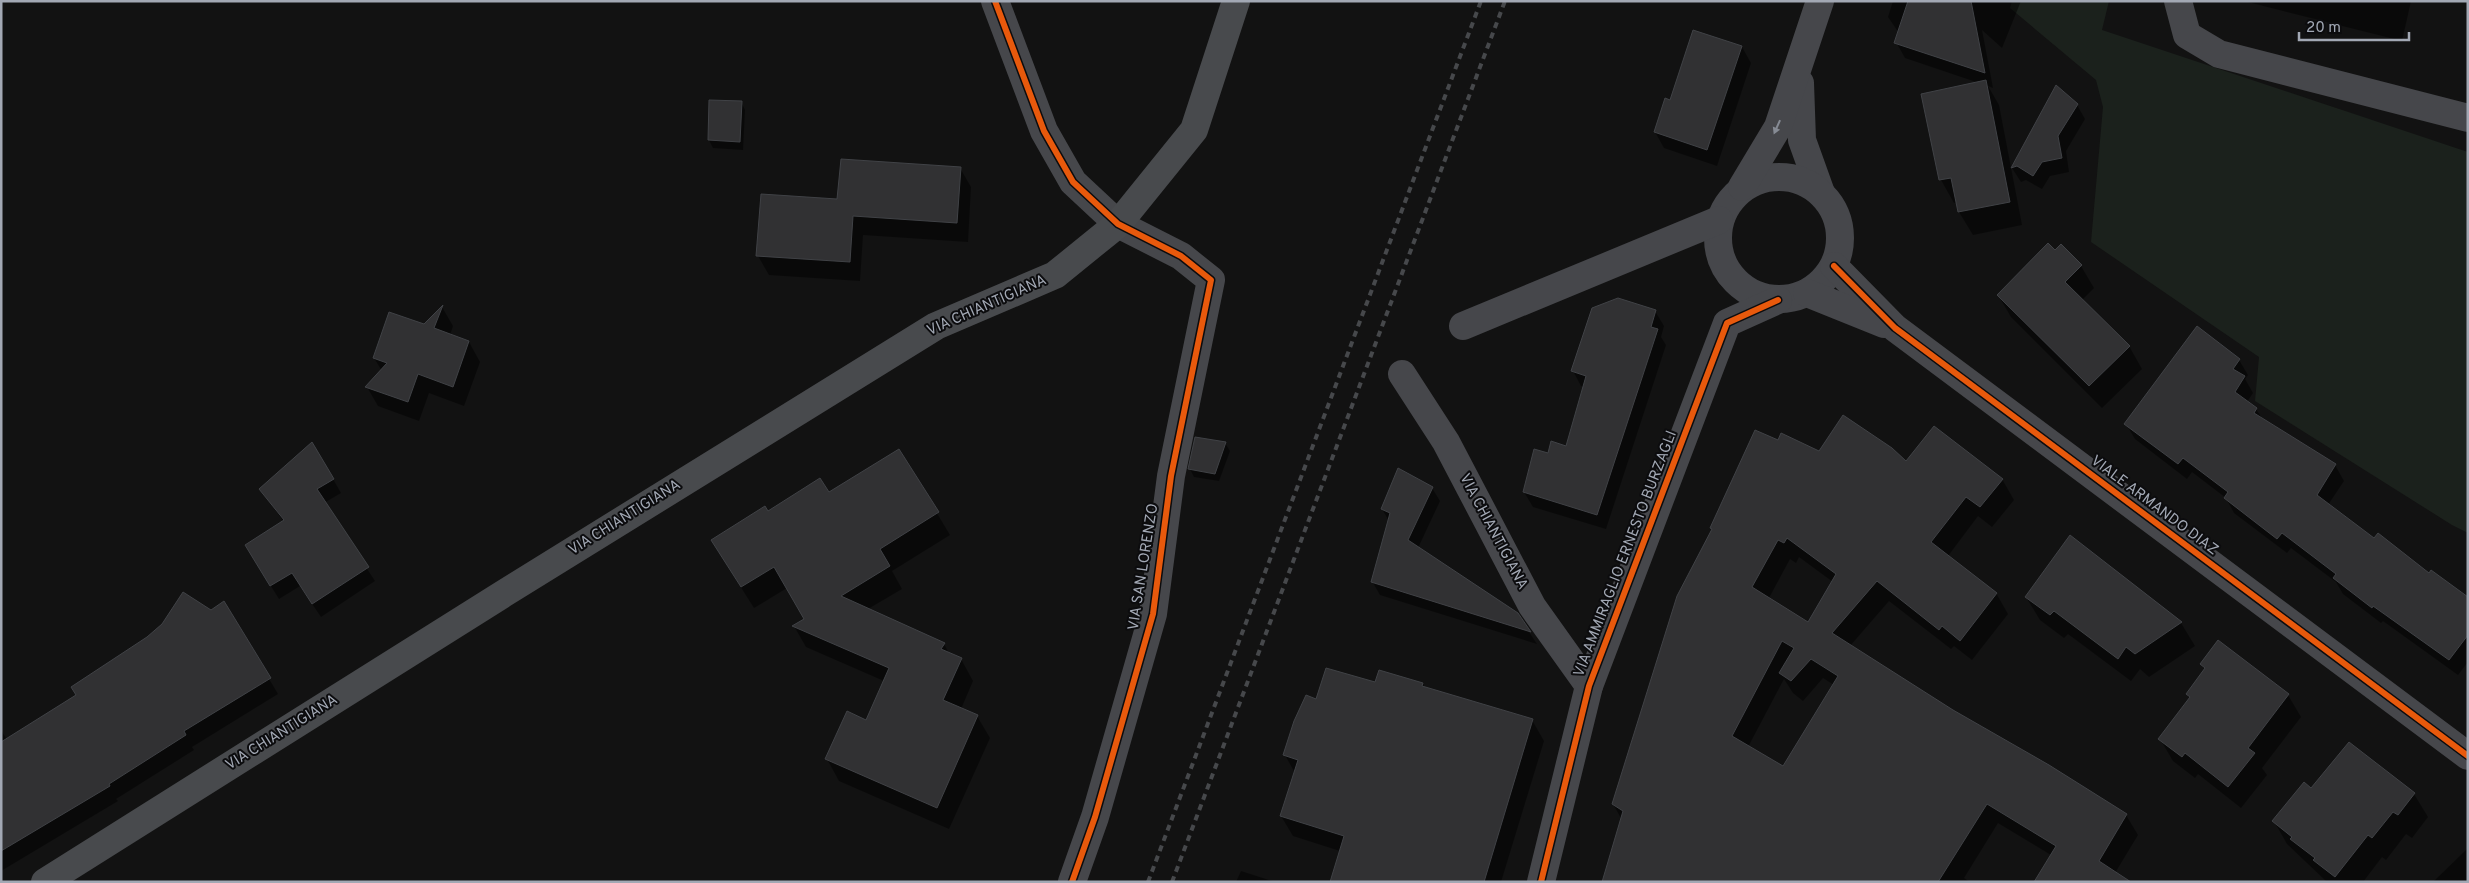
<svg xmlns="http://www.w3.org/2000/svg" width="2469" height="883" viewBox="0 0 2469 883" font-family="Overpass,sans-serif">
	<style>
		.green { fill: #1b211c }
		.shadow { fill: #0007; fill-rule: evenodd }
		.building { fill: #313133; stroke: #404246; fill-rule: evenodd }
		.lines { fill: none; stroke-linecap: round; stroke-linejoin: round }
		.minor { stroke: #46474b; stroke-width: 28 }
		.primary { stroke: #484a4d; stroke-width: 28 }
		.rail { stroke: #46484b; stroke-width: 4; stroke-dasharray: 6 5; stroke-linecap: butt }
		.cycleway-casing { stroke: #0c0c0e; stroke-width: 9 }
		.cycleway { stroke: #e8590c; stroke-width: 6 }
		.oneway { fill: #868b94 }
		.labels { text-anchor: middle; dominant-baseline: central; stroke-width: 4; stroke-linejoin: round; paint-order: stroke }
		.street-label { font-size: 15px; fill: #a2a8b4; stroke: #0c0c0e }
	</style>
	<rect width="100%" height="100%" fill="#121212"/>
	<!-- green -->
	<path class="green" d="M2012,1H2109L2102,30L2468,152V533L2452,525L2255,401L2259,357L2091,242L2103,107L2096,80L2010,8Z"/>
	<!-- shadow -->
	<g class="shadow">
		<path d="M1893,1H1960L1970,5L1972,1H2021L2002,48L1982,30L1993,88L1988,86L1999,105L2022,225L1973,235L1959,212L1957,202L1954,203L1941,180L1923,95L1979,83L1905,58L1896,42L1899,33L1888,17Z"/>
		<path d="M2244,1H2411L2402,41Z"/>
		<path d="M1694,31L1742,47L1751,63L1717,166L1664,148L1655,132L1671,102Z"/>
		<path d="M741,102L745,110L743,150L713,148L709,140Z"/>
		<path d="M2077,105L2085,119L2066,151L2069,172L2050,176L2042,189L2026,180L2021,182L2012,168Z"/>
		<path d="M960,168L971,187L968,242L863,235L860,281L769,275L758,256L839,201Z"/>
		<path d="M2055,252L2081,266L2094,288L2082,300L2129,346L2142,369L2102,408L2011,317L1998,295Z"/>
		<path d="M442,307L453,326L450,335L469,342L480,362L464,406L429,393L419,421L378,406L367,387L382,371L374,358L424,326Z"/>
		<path d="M1655,311L1664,326L1661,337L1666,345L1606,529L1533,507L1524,492L1549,454L1566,447L1584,387L1581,386L1573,371Z"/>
		<path d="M2239,360L2248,375L2245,379L2253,393L2247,402L2256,409L2263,420L2335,465L2344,481L2328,505L2374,540L2468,599V662L2458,675L2383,621L2381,623L2343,594L2336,582L2291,548L2287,553L2234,513L2226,498L2192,472L2187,479L2135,439L2126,424Z"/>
		<path d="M1779,442L1819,452L1907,463L2002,479L2014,500L1992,527L1978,516L1948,556L1996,593L2008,614L1972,660L1954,646L1951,649L1889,601L1850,646L1953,711L2126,815L2138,835L2115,873L2051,855L1998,823L1964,878L1970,882H1603L1622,820L1613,804L1713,531L1711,528ZM1799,557L1833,582L1809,624L1769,598L1790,559L1796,563ZM1823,678L1834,685L1783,768L1748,747L1784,679L1793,693L1803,701Z"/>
		<path d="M1225,443L1230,451L1219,481L1194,477L1190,469Z"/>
		<path d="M899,450L950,535L892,571L902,589L868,609L944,644L950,655L961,659L973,681L961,709L977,716L990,738L949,829L839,781L827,759L867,722L884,681L806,647L794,626L806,619L787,588L754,608L725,562L768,513L828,494Z"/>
		<path d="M333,479L341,493L324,503L375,581L321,617L300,586L279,599L254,559L284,522L260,489Z"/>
		<path d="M1432,488L1440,501L1418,548L1517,614L1537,644L1380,595L1372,581L1389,521L1382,509Z"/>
		<path d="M2071,536L2181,623L2195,646L2149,677L2140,669L2131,681L2068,634L2064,638L2040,620L2026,597Z"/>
		<path d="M224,603L278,694L192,747L194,750L116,799L118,801L1,871V730L7,740Z"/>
		<path d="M2219,642L2288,695L2301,717L2262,768L2267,775L2241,808L2198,774L2195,778L2173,761L2160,739L2190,699L2187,694L2205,670L2202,665Z"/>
		<path d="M1376,683L1423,684L1425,688L1532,720L1544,741L1501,882H1331L1340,851L1293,836L1281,816L1295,773L1285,755L1317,701Z"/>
		<path d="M2349,743L2414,794L2428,817L2412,838L2406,834L2386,860L2382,857L2363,882H2327L2287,844L2274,821L2311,790Z"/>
		<path d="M2467,849L2468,882H2433Z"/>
		<path d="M1241,871L1275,882H1236Z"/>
	</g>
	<!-- building -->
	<g class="building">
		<path d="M1908,1H1971L1985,73L1894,43Z"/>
		<path d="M1693,30L1742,46L1707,150L1654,132L1665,98L1670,100Z"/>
		<path d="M1986,80L2010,202L1958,212L1951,178L1939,180L1921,94Z"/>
		<path d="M2056,85L2078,104L2058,136L2062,158L2042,162L2033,176L2017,166L2011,168Z"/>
		<path d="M709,100L742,101L740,142L708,140Z"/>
		<path d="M841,159L961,167L957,223L853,216L850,262L756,256L761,194L837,199Z"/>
		<path d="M2048,243L2055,250L2061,244L2082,265L2065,282L2130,346L2089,386L1997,295Z"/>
		<path d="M1618,298L1656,310L1651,327L1658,329L1597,515L1523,492L1534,449L1548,453L1551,441L1566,446L1586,376L1571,371L1592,308Z"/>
		<path d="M443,305L434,328L469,341L453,387L418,374L408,402L365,387L387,363L373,358L389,312L424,324Z"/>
		<path d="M2197,326L2240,359L2233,369L2245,376L2235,392L2257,408L2254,413L2336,464L2317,495L2374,538L2378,533L2429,573L2431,570L2468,597V635L2449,660L2373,606L2372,608L2333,578L2336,574L2282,533L2277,539L2224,498L2228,492L2183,458L2178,464L2124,424Z"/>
		<path d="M1843,415L1892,448L1906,461L1934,426L2003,479L1980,507L1966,497L1931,542L1997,593L1960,641L1942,626L1939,630L1877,581L1832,633L1953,710L2049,765L2127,814L2099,861L2131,882H2034L2056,846L1987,804L1938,882H1602L1623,811L1612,804L1677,596L1712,529L1710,528L1755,430L1778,440L1781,433L1819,451ZM1787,538L1836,574L1808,622L1752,587L1778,540L1784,543ZM1782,641L1794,648L1779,673L1791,681L1811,659L1838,676L1783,766L1732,736Z"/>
		<path d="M1195,437L1226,442L1215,474L1188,469Z"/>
		<path d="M312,442L334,479L317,489L369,567L312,604L292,573L270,586L245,545L284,520L259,489Z"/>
		<path d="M899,449L939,512L880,549L890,566L841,596L945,643L941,649L962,658L943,700L978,715L937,808L825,759L847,711L866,720L889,668L792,626L804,619L774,567L741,587L711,540L765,506L768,511L820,478L829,492Z"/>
		<path d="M1398,468L1433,487L1408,540L1518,613L1531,632L1371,582L1390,513L1381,509Z"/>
		<path d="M2070,535L2182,622L2135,654L2126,647L2118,659L2054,611L2050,615L2025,597Z"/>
		<path d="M183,592L211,610L224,601L271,678L184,731L186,735L109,784L110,786L1,851V742L76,695L71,687L147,637L162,624Z"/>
		<path d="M2218,640L2289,694L2248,748L2255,753L2228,787L2185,753L2182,757L2158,739L2190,697L2186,694L2205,668L2200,664Z"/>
		<path d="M1326,668L1375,682L1379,670L1423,683L1422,686L1533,719L1484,882H1330L1344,836L1280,816L1298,760L1283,755L1294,721L1306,695L1316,699Z"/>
		<path d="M2349,742L2415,793L2398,815L2393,812L2372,838L2368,835L2335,877L2313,860L2315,858L2290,839L2292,837L2272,821L2304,782L2311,788Z"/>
	</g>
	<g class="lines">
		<!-- minor -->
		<g class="minor">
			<path d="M995,1L1044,131L1073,182L1118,224L1181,256L1211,280L1171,476L1153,614L1095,817L1072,882"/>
			<path d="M2178,1L2187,35L2219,54L2468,118"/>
			<path d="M1800,83L1802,140L1821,193"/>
			<circle cx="1779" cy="238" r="61"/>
			<path d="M1742,187L1778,127L1820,1"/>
			<path d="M1834,266L1895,328L2468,756"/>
			<path d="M1807,293L1884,324"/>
			<path d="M1463,326L1719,220"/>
			<path d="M1402,374L1446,442L1532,606L1589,686"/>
			<path d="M1541,882L1589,686L1727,323L1778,300"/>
		</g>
		<!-- primary -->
		<path class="primary" d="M45,882L503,594L936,326L1055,275L1118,224L1194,130L1236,1"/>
		<!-- rail -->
		<g class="rail">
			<path d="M1148,882L1481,1"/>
			<path d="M1172,882L1505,1"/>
		</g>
		<defs>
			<g id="cycleway">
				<path d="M995,1L1044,131L1073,182L1118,224L1181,256L1211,280L1171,476L1153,614L1095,817L1072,882"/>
				<path d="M1834,266L1895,328L2468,756"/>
				<path d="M1541,882L1589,686L1727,323L1778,300"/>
			</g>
		</defs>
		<!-- cycleway casing -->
		<use href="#cycleway" class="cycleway-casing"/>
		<!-- cycleway -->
		<use href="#cycleway" class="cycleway"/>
	</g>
	<!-- one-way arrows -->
	<defs><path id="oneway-solid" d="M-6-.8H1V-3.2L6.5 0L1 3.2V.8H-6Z" transform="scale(1.25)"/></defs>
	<use class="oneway" href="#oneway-solid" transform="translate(1777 127) rotate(114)"/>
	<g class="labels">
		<!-- street labels -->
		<g class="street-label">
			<text transform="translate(987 306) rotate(-24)">VIA CHIANTIGIANA</text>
			<text transform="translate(2154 506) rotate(37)">VIALE ARMANDO DIAZ</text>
			<text transform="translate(625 518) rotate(-32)">VIA CHIANTIGIANA</text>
			<text transform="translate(1493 532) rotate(62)">VIA CHIANTIGIANA</text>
			<text transform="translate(1626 554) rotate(-69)">VIA AMMIRAGLIO ERNESTO BURZAGLI</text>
			<text transform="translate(1144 567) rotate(-81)">VIA SAN LORENZO</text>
			<text transform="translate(282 733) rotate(-32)">VIA CHIANTIGIANA</text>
		</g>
	</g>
	<!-- border -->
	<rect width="2469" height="883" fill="none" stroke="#a2a8b4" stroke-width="5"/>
	<!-- scale -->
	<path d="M2299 32v8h110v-8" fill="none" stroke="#a2a8b4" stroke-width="2.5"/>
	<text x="2306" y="32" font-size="15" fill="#a2a8b4" stroke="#0c0c0e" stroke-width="4" paint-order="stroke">20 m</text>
</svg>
